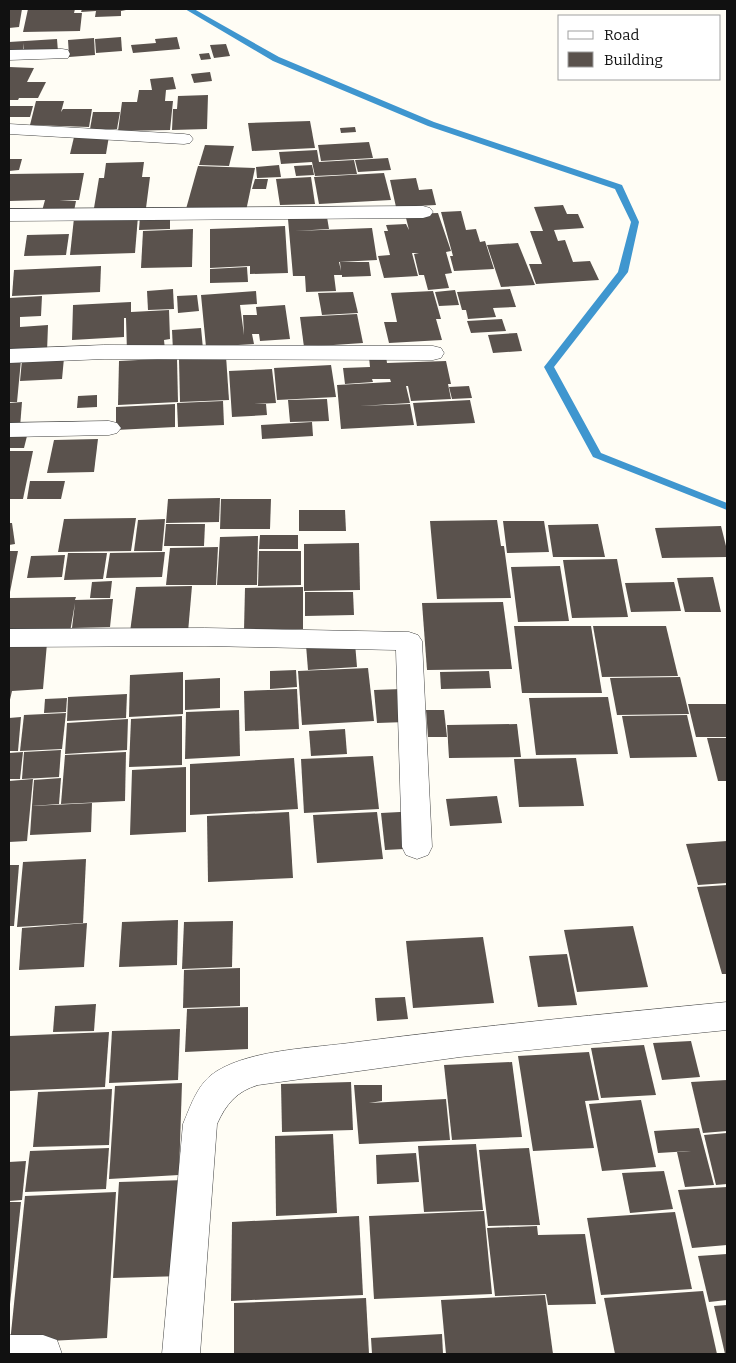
<svg xmlns="http://www.w3.org/2000/svg" width="736" height="1363" viewBox="0 0 736 1363" font-family="Bitter,serif">
	<style>
		.lines { fill: none; stroke-linecap: round; stroke-linejoin: round }
		.stream { fill: #3f96cf; fill-rule: evenodd }
		.building { fill: #5a524d }
		.minor-casing { stroke: #444; stroke-width: 1 }
		.minor { fill: #fff; fill-rule: evenodd }
	</style>
	<rect width="100%" height="100%" fill="#fffdf5"/>
	<g class="lines">
		<!-- stream -->
		<path class="stream" d="M185,9H194L279,57L434,122L622,185L639,222L628,272L554,367L601,453L727,503V510L593,457L544,367L618,272L631,222L615,189L428,126L273,61Z"/>
	</g>
	<!-- building -->
	<g class="building">
		<path d="M22,9L19,27L9,28V10Z"/>
		<path d="M28,9H75L74,13H82L80,31L23,32Z"/>
		<path d="M82,9H126V10L121,11V16L95,17L96,11L81,12Z"/>
		<path d="M121,37L122,51L96,53L95,39Z"/>
		<path d="M177,37L180,49L133,53L131,45L156,43L155,39Z"/>
		<path d="M94,38L95,55L69,57L68,40Z"/>
		<path d="M57,39L58,52L24,54L23,43V53L9,54V42Z"/>
		<path d="M226,44L230,56L214,58L210,45Z"/>
		<path d="M209,53L211,59L201,60L199,54Z"/>
		<path d="M9,67L34,68L27,82H46L38,98H19L18,100H9Z"/>
		<path d="M210,72L212,81L194,83L191,74Z"/>
		<path d="M173,77L176,89L166,90L165,101H173L170,130L118,131L122,102H137L139,90H152L150,79Z"/>
		<path d="M208,95L207,129L172,130L173,109H177L178,96Z"/>
		<path d="M36,101H64L61,112L63,109H92L89,127L30,125Z"/>
		<path d="M9,106H33L30,117H9Z"/>
		<path d="M93,112H120L117,129H90Z"/>
		<path d="M310,121L315,148L252,151L248,123Z"/>
		<path d="M355,127L356,132L341,133L340,128Z"/>
		<path d="M109,136L106,154H70L74,137Z"/>
		<path d="M369,142L373,158L321,161L318,145Z"/>
		<path d="M205,145L234,146L229,166L199,165Z"/>
		<path d="M317,150L319,162L354,160L357,174L315,176L312,162L281,164L279,152Z"/>
		<path d="M388,158L391,170L358,172L355,160Z"/>
		<path d="M9,159H22L19,170L9,171Z"/>
		<path d="M144,162L142,177H150L146,208H94L99,178H104L106,163Z"/>
		<path d="M279,165L281,177L257,178L256,167Z"/>
		<path d="M312,165L314,175L296,176L294,166Z"/>
		<path d="M198,166L255,168L246,211L186,209Z"/>
		<path d="M84,173L79,200H59L76,201L74,211H42L45,200L9,201V174Z"/>
		<path d="M384,173L391,200L319,204L314,177Z"/>
		<path d="M311,177L315,204L280,205L276,179Z"/>
		<path d="M416,178L419,190L432,189L436,205L396,207L390,180Z"/>
		<path d="M255,179H268L266,189H252Z"/>
		<path d="M563,205L567,214H578L584,228L554,230L558,241L565,240L573,262L590,261L599,280L536,284L529,264H542L530,231H543L534,207Z"/>
		<path d="M461,211L466,230L476,229L480,242L485,241L494,269L454,271L450,256H453L441,212Z"/>
		<path d="M438,213L451,251L446,252L452,273L445,274L449,288L428,290L424,275H419L414,254L419,253H412L418,276L384,278L378,256L390,255L384,231H388L386,225L406,224L409,230L405,214Z"/>
		<path d="M170,215V229L139,230L140,216Z"/>
		<path d="M138,216L135,253L70,255L74,218Z"/>
		<path d="M327,217L329,229L295,231L372,228L377,260L339,262L341,271L340,262H369L371,276L342,277V275H334L336,291L306,292L305,276H293L288,219Z"/>
		<path d="M285,226L288,273L250,274V266L210,268V229Z"/>
		<path d="M193,229L192,267L141,268L143,231Z"/>
		<path d="M69,234L66,255L24,256L27,235Z"/>
		<path d="M518,243L535,285L501,287L487,245Z"/>
		<path d="M101,266L100,292L12,296L14,270Z"/>
		<path d="M247,267L248,282L210,283V269Z"/>
		<path d="M173,289L174,309L148,310L147,291Z"/>
		<path d="M510,289L516,307L493,308L496,317L468,319L466,310H462L457,292Z"/>
		<path d="M455,290L459,305L439,306L435,292Z"/>
		<path d="M256,291L257,304L240,305L244,335L243,315H257L256,307L285,305L290,339L260,341L259,334H252L254,344L206,347L201,295Z"/>
		<path d="M433,291L441,319H436L442,340L389,343L384,322H397L391,293Z"/>
		<path d="M353,292L358,313L322,315L318,293Z"/>
		<path d="M197,295L199,311L178,313L177,296Z"/>
		<path d="M42,296L41,316L20,317V327L48,325L47,352L9,354V298Z"/>
		<path d="M131,302V312L169,310L170,339L164,340L165,350L127,352L126,318H124V337L72,340L73,305Z"/>
		<path d="M357,314L363,343L304,347L300,317Z"/>
		<path d="M502,319L506,331L471,333L467,321Z"/>
		<path d="M201,328L203,349L173,351L172,330Z"/>
		<path d="M517,333L522,351L493,353L488,335Z"/>
		<path d="M226,356L229,400L180,402L179,359Z"/>
		<path d="M386,356L387,363L446,361L451,384H448L451,399L411,401L408,386H406L410,403L359,406L410,404L414,425L341,429L337,385L391,382L390,379H372L373,382L345,384L343,368L370,367L369,357Z"/>
		<path d="M64,358L62,379L20,381L22,360Z"/>
		<path d="M177,358L178,402L118,405L119,361Z"/>
		<path d="M21,360L17,402H9V361Z"/>
		<path d="M331,365L336,397L277,400L274,368Z"/>
		<path d="M272,369L276,403L254,404H266L267,415L232,417L229,371Z"/>
		<path d="M469,386L472,398L452,399L449,387Z"/>
		<path d="M97,395V407L77,408L78,396Z"/>
		<path d="M327,399L329,421L290,422L288,400Z"/>
		<path d="M470,400L475,423L417,426L413,403Z"/>
		<path d="M223,401L224,425L178,427L177,403Z"/>
		<path d="M22,402L20,427L9,428V403Z"/>
		<path d="M175,404V427L116,430V407Z"/>
		<path d="M312,422L313,436L262,439L261,425Z"/>
		<path d="M28,432L24,448H9V433Z"/>
		<path d="M98,439L94,472L47,473L54,440Z"/>
		<path d="M9,451H33L23,499H9Z"/>
		<path d="M30,481H65L61,499H27Z"/>
		<path d="M220,498L219,522L166,523L168,499Z"/>
		<path d="M221,499H271L270,529H220Z"/>
		<path d="M299,510H345L346,531H299Z"/>
		<path d="M136,518L131,551L58,552L64,519Z"/>
		<path d="M165,519L162,551H134L138,520Z"/>
		<path d="M497,520L501,546H504L511,598L437,599L430,521Z"/>
		<path d="M503,521H544L549,552L507,553Z"/>
		<path d="M9,523H12L15,544L9,545Z"/>
		<path d="M166,524H205L204,546H164Z"/>
		<path d="M598,524L605,557H553L548,525Z"/>
		<path d="M721,526L727,550V557L662,558L655,528Z"/>
		<path d="M260,535H298V549H259Z"/>
		<path d="M258,536L257,585H217L220,537Z"/>
		<path d="M359,543L360,590L304,591V544Z"/>
		<path d="M218,547L216,585H166L170,548Z"/>
		<path d="M9,551H18L10,592L9,591Z"/>
		<path d="M259,551H301V585L258,586Z"/>
		<path d="M165,552L162,577L106,578L110,553Z"/>
		<path d="M68,553H107L103,579L64,580Z"/>
		<path d="M65,555L62,577L27,578L31,556Z"/>
		<path d="M617,559L628,617L572,618L563,560Z"/>
		<path d="M560,566L569,621L518,622L511,567Z"/>
		<path d="M713,577L721,612H685L677,578Z"/>
		<path d="M112,581L110,598H90L92,582Z"/>
		<path d="M674,582L681,611L631,612L625,583Z"/>
		<path d="M192,586L188,632H130L136,587Z"/>
		<path d="M303,587V629L244,630L245,588Z"/>
		<path d="M305,592H353L354,615L305,616Z"/>
		<path d="M76,597L75,600L113,599L110,627L72,628L75,603L70,632L9,633L10,598Z"/>
		<path d="M503,602L512,669L427,670L422,603Z"/>
		<path d="M514,626H591L602,693H522Z"/>
		<path d="M593,626H666L678,676L602,677Z"/>
		<path d="M47,643L43,689L12,691L9,704V645Z"/>
		<path d="M355,643L357,667L308,670L306,645Z"/>
		<path d="M368,668L374,721L302,725L298,671Z"/>
		<path d="M296,670L297,687L270,689V671Z"/>
		<path d="M489,671L491,688L441,689L440,672Z"/>
		<path d="M183,672V714L129,717L130,675Z"/>
		<path d="M680,677L689,714L617,715L610,678Z"/>
		<path d="M220,678V708L185,710V680Z"/>
		<path d="M297,689L299,729L245,731L244,691Z"/>
		<path d="M402,689L406,722L377,723L374,690Z"/>
		<path d="M127,694L126,718L67,721L68,697Z"/>
		<path d="M608,697L618,754L536,755L529,698Z"/>
		<path d="M67,698L66,712L44,713L45,699Z"/>
		<path d="M688,704H727V737H696Z"/>
		<path d="M239,710L240,756L185,759L186,712Z"/>
		<path d="M426,710H444L447,737H428Z"/>
		<path d="M66,713L62,749L20,751L24,715Z"/>
		<path d="M687,715L697,757L630,758L622,716Z"/>
		<path d="M182,716V765L129,767L131,719Z"/>
		<path d="M21,717L18,751H9V718Z"/>
		<path d="M128,719L127,750L65,754L67,723Z"/>
		<path d="M517,724L521,757L449,758L447,725Z"/>
		<path d="M345,729L347,754L311,756L309,731Z"/>
		<path d="M707,738H727V781H718Z"/>
		<path d="M61,750L59,777L22,779L24,752Z"/>
		<path d="M23,752L20,779H9V753Z"/>
		<path d="M126,752L125,801L61,804L65,755Z"/>
		<path d="M373,756L379,809L304,813L301,759Z"/>
		<path d="M294,758L298,809L190,815V764Z"/>
		<path d="M576,758L584,806L519,807L514,759Z"/>
		<path d="M186,767V832L130,835L132,770Z"/>
		<path d="M61,778L59,804L32,806L34,780Z"/>
		<path d="M33,779L27,841L9,842V781Z"/>
		<path d="M497,796L502,823L450,826L446,799Z"/>
		<path d="M92,803L91,832L30,835L32,806Z"/>
		<path d="M419,811L423,848L385,850L381,813Z"/>
		<path d="M289,812L293,878L208,882L207,816Z"/>
		<path d="M377,812L383,859L317,863L313,815Z"/>
		<path d="M727,841V883L698,885L686,844Z"/>
		<path d="M86,859L83,923L17,927L23,862Z"/>
		<path d="M9,865H19L14,926H9Z"/>
		<path d="M727,885V974H722L697,887Z"/>
		<path d="M178,920L177,965L119,967L122,922Z"/>
		<path d="M233,921L232,967L182,969L184,922Z"/>
		<path d="M87,923L84,967L19,970L22,928Z"/>
		<path d="M633,926L648,987L577,992L564,930Z"/>
		<path d="M483,937L494,1003L413,1008L406,941Z"/>
		<path d="M567,954L577,1005L538,1007L529,956Z"/>
		<path d="M240,968V1006L183,1008L184,970Z"/>
		<path d="M405,997L408,1019L377,1021L375,998Z"/>
		<path d="M96,1004L94,1031L53,1032L55,1006Z"/>
		<path d="M248,1007V1049L185,1052L187,1009Z"/>
		<path d="M180,1029L178,1080L109,1083L112,1031Z"/>
		<path d="M109,1032L105,1087L9,1091V1036Z"/>
		<path d="M691,1041L700,1077L662,1080L653,1043Z"/>
		<path d="M644,1045L656,1095L601,1098L591,1048Z"/>
		<path d="M589,1052L599,1100L585,1101L594,1148L533,1151L518,1056Z"/>
		<path d="M512,1062L522,1137L452,1140L444,1065Z"/>
		<path d="M727,1080V1131L703,1133L691,1082Z"/>
		<path d="M351,1082L353,1130L282,1132L281,1084Z"/>
		<path d="M182,1083L179,1175L109,1179L115,1086Z"/>
		<path d="M354,1085H382V1101L369,1103L446,1099L450,1140L359,1144Z"/>
		<path d="M112,1089L109,1145L33,1147L38,1092Z"/>
		<path d="M641,1100L656,1167L602,1171L589,1104Z"/>
		<path d="M699,1128L714,1185L685,1187L677,1152L691,1151L658,1153L654,1131Z"/>
		<path d="M727,1133V1184L716,1185L704,1135Z"/>
		<path d="M333,1134L337,1213L276,1216L275,1136Z"/>
		<path d="M476,1144L483,1210L424,1212L418,1146Z"/>
		<path d="M109,1148L106,1189L25,1192L30,1151Z"/>
		<path d="M529,1148L540,1225L488,1226L479,1150Z"/>
		<path d="M416,1153L419,1182L377,1184L376,1155Z"/>
		<path d="M26,1161L22,1200L9,1201V1162Z"/>
		<path d="M664,1171L673,1209L630,1213L622,1173Z"/>
		<path d="M186,1180L183,1276L113,1278L119,1182Z"/>
		<path d="M727,1187V1245L692,1248L678,1190Z"/>
		<path d="M116,1192L107,1338L10,1343L25,1196Z"/>
		<path d="M9,1202H21L10,1304H9Z"/>
		<path d="M484,1211L492,1294L374,1299L369,1216Z"/>
		<path d="M675,1212L692,1289L601,1295L587,1218Z"/>
		<path d="M359,1216L363,1295L231,1301L232,1222Z"/>
		<path d="M537,1226L538,1235L585,1234L596,1304L548,1305L546,1294L495,1296L487,1228Z"/>
		<path d="M727,1254V1300L709,1302L698,1256Z"/>
		<path d="M703,1291L717,1354H615L604,1298Z"/>
		<path d="M545,1295L553,1354H446L441,1300Z"/>
		<path d="M366,1298L369,1354H234V1303Z"/>
		<path d="M727,1305V1354H725L714,1306Z"/>
		<path d="M442,1334L443,1354H372L371,1338Z"/>
	</g>
	<g class="lines">
		<defs>
			<g id="minor">
				<path d="M62,49L68,50L70,54L68,58L9,60V50Z"/>
				<path d="M9,124L184,134L190,135L193,139L190,143L184,144L9,134Z"/>
				<path d="M423,206L430,208L433,212L430,216L423,218L9,221V209Z"/>
				<path d="M104,345L433,346L441,348L444,353L441,358L433,360L104,359L9,363V349Z"/>
				<path d="M109,421L117,423L121,428L117,433L109,435L9,437V423Z"/>
				<path d="M205,628L409,632L418,635L422,641L432,847L428,855L417,859L406,855L402,847L396,650L205,646L9,647V629Z"/>
				<path d="M727,1002V1030L460,1057L258,1085C237,1091 226,1104 217,1124L200,1354H162L183,1124C191,1105 198,1082 217,1071C253,1049 315,1048 357,1042C480,1026 604,1014 727,1002Z"/>
				<path d="M9,1335H43L57,1340L62,1354H9Z"/>
			</g>
		</defs>
		<!-- minor casing -->
		<use href="#minor" class="minor-casing"/>
		<!-- minor -->
		<use href="#minor" class="minor"/>
	</g>
	<!-- border -->
	<rect width="736" height="1363" fill="none" stroke="#111111" stroke-width="20"/>
	<!-- legend -->
	<rect x="558" y="15" width="162" height="65" fill="#ffffff" stroke="#a0a0a0"/>
	<rect x="568" y="31" width="25" height="8" fill="#ffffff" stroke="#a0a0a0"/>
	<text x="604" y="40" font-size="15" fill="#111111">Road</text>
	<rect x="568" y="52" width="25" height="15" fill="#5a524d" stroke="#a0a0a0"/>
	<text x="604" y="65" font-size="15" fill="#111111">Building</text>
</svg>
